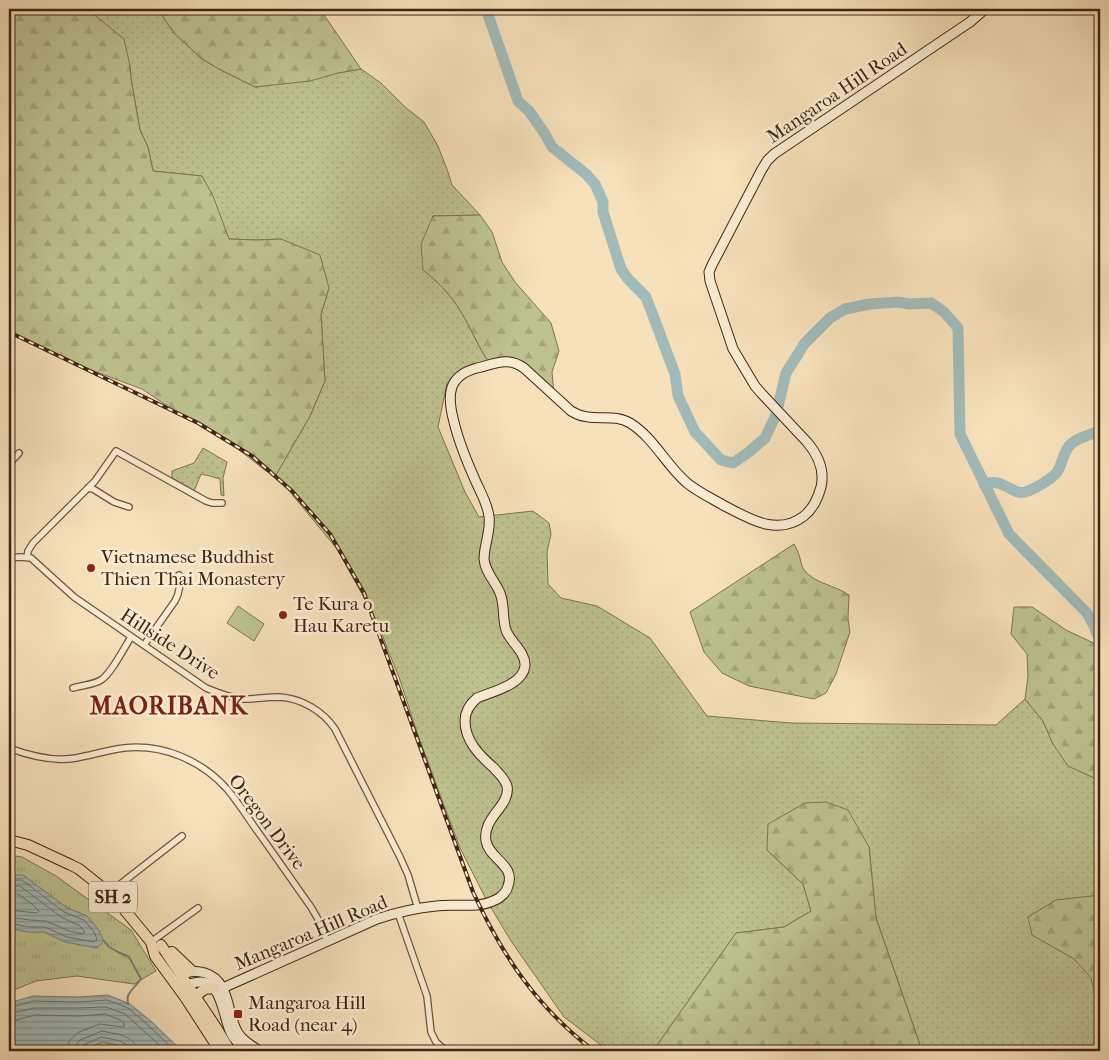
<svg xmlns="http://www.w3.org/2000/svg" width="1109" height="1060" viewBox="0 0 1109 1060" font-family="'IM FELL French Canon',serif">
	<style>
		.grass { fill: url(#grass-dots); stroke: #7f7452 }
		.forest { fill: url(#forest-firs); stroke: #7f7452 }
		.park { fill: url(#park-tufts); stroke: #7f7452 }
		.garden { fill: #bdc390; stroke: #7f7452 }
		.water { fill: url(#water-rules); stroke: #7b7f78 }
		.lines { fill: none; stroke-linecap: round; stroke-linejoin: round }
		.shore { stroke: #717068; stroke-width: 1 }
		.stream { stroke: #7b7f78; stroke-width: 2 }
		.river { stroke: #a1bbba; stroke-width: 11 }
		.street-casing { stroke: #6e533e; stroke-width: 8 }
		.secondary-casing { stroke: #412415; stroke-width: 11 }
		.highway-casing { stroke: #412415; stroke-width: 12 }
		.street { stroke: #faecd3; stroke-width: 5.5 }
		.secondary { stroke: #faecd3; stroke-width: 9 }
		.highway { stroke: #f7e1bb; stroke-width: 10 }
		.rail-casing { stroke: #412415; stroke-width: 4 }
		.rail { stroke: #faecd3; stroke-width: 2; stroke-dasharray: 5.5; stroke-linecap: butt }
		.poi-dot { fill: #8f2418; stroke: #faecd3; stroke-width: 2 }
		.labels { text-anchor: middle; dominant-baseline: central; stroke-width: 5; stroke-linejoin: round; paint-order: stroke }
		.shield { fill: #faecd3; stroke: #78604e; stroke-width: 1 }
		.shield-label { font-size: 18px; font-weight: bold; fill: #412415 }
		.street-label { font-size: 19px; fill: #412415; stroke: #faecd3 }
		.poi-label { font-size: 19px; fill: #412415; stroke: #faecd3; text-anchor: start }
		.district-label { font-size: 24px; font-weight: bold; letter-spacing: 1px; fill: #7a1f14; stroke: #faecd3 }
	</style>
	<defs>
		<pattern id="grass-dots" width="8" height="8" patternUnits="userSpaceOnUse" patternTransform="scale(1.25)"><rect width="8" height="8" fill="#bdc390"/><path d="M2 2h.1M6 6h.1" fill="none" stroke="#a4a77b" stroke-width="1.8" stroke-linecap="round"/></pattern>
		<pattern id="forest-firs" width="22" height="20" patternUnits="userSpaceOnUse" patternTransform="scale(1.25)"><rect width="22" height="20" fill="#bdc390"/><path d="M5 1l3.5 6h-7zM16 11l3.5 6h-7z" fill="#a4a77b"/></pattern>
		<pattern id="park-tufts" width="24" height="20" patternUnits="userSpaceOnUse" patternTransform="scale(1.25)"><rect width="24" height="20" fill="#bdc390"/><path d="M3 7l-1-3M5 7V3M7 7l1-3M15 17l-1-3M17 17v-4M19 17l1-3" fill="none" stroke="#a4a77b"/></pattern>
		<pattern id="water-rules" width="6" height="5" patternUnits="userSpaceOnUse" patternTransform="scale(1.25)"><rect width="6" height="5" fill="#a1bbba"/><path d="M0 2.5h6" fill="none" stroke="#859896"/></pattern>
	</defs>
	<rect width="100%" height="100%" fill="#f7e1bb"/>
	<filter id="stains"><feTurbulence type="fractalNoise" baseFrequency=".004" numOctaves="4"/><feColorMatrix values="0 0 0 0 .2 0 0 0 0 .09 0 0 0 0 .02 0 0 0 .5 -.17"/></filter>
	<radialGradient id="worn" r=".72"><stop offset=".6" stop-color="#630" stop-opacity="0"/><stop offset="1" stop-color="#630" stop-opacity=".3"/></radialGradient>
	<!-- grass -->
	<g class="grass">
		<path d="M87,9H164L163,17L174,33L202,59L219,69L255,87L361,69L381,83L405,107L424,122L438,146L448,172L452,185L480,215L433,216L423,270C437,281 449,293 458,307C470,325 477,345 489,363L477,364L447,383L438,427L465,492L479,517L533,511L549,523L551,534L547,552L548,584L561,598L597,606L650,638L707,716L791,723L996,725L1025,699L1043,721L1053,744L1094,778L1100,774V1051H920L919,1042L876,918L869,847L767,850L803,884L811,911L784,927L736,933L653,1051H609L564,1017L511,941L487,901L460,848L418,735L399,677L387,648L379,625L337,549L276,475L310,416L325,381L321,314L329,288L281,239L257,240L229,239L202,176L153,171L148,147L140,130L131,79L130,66Z"/>
		<path d="M203,448L227,462L223,478L224,496L221,495L220,479L210,476L201,474L194,491L172,478V471L194,463Z"/>
	</g>
	<!-- forest -->
	<g class="forest">
		<path d="M9,9H87L124,39L130,66L131,79L140,130L148,147L153,171L202,176L213,196L229,239L257,240L281,239L320,255L329,288L321,314L325,381L310,416L276,475L266,471L233,445L194,419L190,421L142,389L86,368L63,356L58,357L9,331Z"/>
		<path d="M164,9H320L361,69L338,73L310,81L255,87L219,69L202,59L174,33L163,17Z"/>
		<path d="M480,215L492,232L502,262L515,282L551,323L559,351L552,372L554,393L514,363H489C477,345 470,325 458,307C449,293 437,281 423,270L421,244L433,216Z"/>
		<path d="M794,544C796,548 798,551 799,555C801,560 801,566 804,570C815,584 835,585 849,595L848,619L850,632L836,674L826,693L814,699L749,686L722,673L704,652L690,612Z"/>
		<path d="M1014,607H1032L1066,630L1100,646V774L1094,778L1068,766L1053,744L1043,721L1025,699L1028,676L1027,654L1011,634Z"/>
		<path d="M826,802L848,810L869,847L876,918L919,1042L920,1051H653L736,933L784,927L811,911L803,884L767,850L768,824L805,803Z"/>
		<path d="M1100,895V1014L1091,978L1074,959L1032,935L1028,917L1056,900Z"/>
	</g>
	<!-- park -->
	<g class="park">
		<path d="M9,855L22,857L56,876L131,930L156,971L134,984L77,976L36,981L9,992Z"/>
		<path d="M103,1042L118,1045L129,1051H82Z"/>
	</g>
	<!-- garden -->
	<path class="garden" d="M238,606L264,624L254,641L227,623Z"/>
	<!-- water -->
	<g class="water">
		<path d="M9,875H23L66,907L87,916L98,929L104,941L97,948L65,942L44,932H28L9,928Z"/>
		<path d="M108,995L130,1004L152,1022L182,1051H129L118,1045L103,1042L81,1051H9V1003L33,996L79,997Z"/>
	</g>
	<g class="lines">
		<!-- shore -->
		<g class="shore">
			<path d="M9,880H22L64,912L84,920L94,932L97,939L94,942L67,937L45,927H28L9,923"/>
			<path d="M9,886H20L61,917L80,926L85,932L82,934L69,931L46,921L29,920L9,917"/>
			<path d="M9,894H18L32,904L39,911L37,913L9,910"/>
			<path d="M9,1008L33,1001L79,1002L107,1000L128,1008L149,1026L175,1051"/>
			<path d="M9,1014L34,1008H79L106,1007L125,1014L166,1051"/>
			<path d="M9,1022L35,1015L79,1016L105,1014L120,1020L124,1023V1026L122,1027L100,1024L79,1032L70,1040L68,1045L67,1051"/>
			<path d="M75,1051L76,1045L80,1040L102,1031L121,1035L130,1039L135,1044L136,1051"/>
			<path d="M81,1051V1048L83,1045L102,1037L120,1041L129,1046L130,1051"/>
		</g>
		<!-- stream -->
		<path class="stream" d="M104,941L109,947L118,952L129,957L141,979C137,985 130,990 128,996C127,998 128,1001 128,1004"/>
		<!-- river -->
		<g class="river">
			<path d="M486,9L518,101L529,111L545,134L552,147L586,174L595,184L603,202V212L621,269L629,280L646,297L675,374L678,396L695,432L721,460L733,463L749,452L765,438L776,415L786,373L805,343L830,318L845,309L870,304L898,302L909,304L931,303L944,312L958,328L960,434L1009,534L1087,613L1094,626L1100,640"/>
			<path d="M984,484C1006,477 1012,498 1028,491C1036,488 1053,478 1057,472C1063,463 1063,451 1071,444C1077,438 1092,434 1100,431"/>
		</g>
		<defs>
			<g id="street">
				<path d="M9,464L19,453"/>
				<path d="M88,488L93,489L114,502L129,507"/>
				<path d="M9,551L11,562L9,568"/>
				<path d="M27,557L28,551L33,543L95,481L116,451L206,501L212,503H222"/>
				<path d="M11,558L20,557L31,558L74,597L206,688C218,693 231,698 244,699C256,699 267,697 279,697C301,698 323,711 335,729L400,857L408,875L418,909"/>
				<path d="M144,645L175,601C180,592 180,585 179,575"/>
				<path d="M73,688C82,685 93,685 101,680C111,674 124,648 131,637"/>
				<path d="M9,748C30,756 53,762 76,758C92,755 108,750 124,748C163,744 201,760 227,789C238,802 248,818 258,832C276,857 293,882 311,907L319,921L327,941"/>
				<path d="M109,893L182,836"/>
				<path d="M398,913L427,996L431,1032L436,1042L446,1051"/>
				<path d="M151,942L198,908"/>
			</g>
			<g id="secondary">
				<path d="M186,973C192,971 198,971 205,973C231,981 226,1014 238,1033C243,1042 252,1045 259,1051"/>
				<path d="M182,988C188,984 193,982 201,982C222,982 223,1017 231,1033C234,1040 239,1044 244,1048"/>
				<path d="M216,991L377,919C395,913 416,908 436,906C457,903 480,910 499,898C503,895 507,891 508,886C516,865 489,859 486,841C482,817 511,806 507,786C505,779 499,774 494,768C480,756 465,741 465,721C465,711 470,704 477,698C491,692 523,685 525,666C526,652 510,642 506,630C502,618 505,605 500,593C495,581 485,572 484,559C484,545 491,531 489,517C488,505 481,493 476,482C467,462 459,443 454,422C447,396 447,376 477,368C495,364 507,356 524,368L571,411C592,424 612,412 630,423C654,438 666,465 687,483C698,492 711,498 723,505C748,518 777,537 804,516C813,509 818,498 821,487C825,470 818,455 807,442L762,394L755,386L733,349L710,281L709,272L712,265L761,171L767,161L774,154L970,22L985,9"/>
			</g>
			<g id="highway">
				<path d="M9,840L28,845L71,865L79,869L109,893L123,908L151,942L155,956L185,997L220,1051"/>
				<path d="M161,945L217,1029L230,1051"/>
				<path d="M172,952L192,971"/>
				<path d="M195,996L205,989L214,988"/>
			</g>
		</defs>
		<!-- street casing -->
		<use href="#street" class="street-casing"/>
		<!-- secondary casing -->
		<use href="#secondary" class="secondary-casing"/>
		<!-- highway casing -->
		<use href="#highway" class="highway-casing"/>
		<!-- street -->
		<use href="#street" class="street"/>
		<!-- secondary -->
		<use href="#secondary" class="secondary"/>
		<!-- highway -->
		<use href="#highway" class="highway"/>
		<defs>
			<path id="rail" d="M9,332L198,423L252,456L292,491L330,534L364,593L473,892C503,957 537,1007 594,1051"/>
		</defs>
		<!-- rail casing -->
		<use href="#rail" class="rail-casing"/>
		<!-- rail -->
		<use href="#rail" class="rail"/>
	</g>
	<!-- markers -->
	<g class="poi-dot">
		<circle cx="91" cy="568" r="5"/>
		<circle cx="283" cy="615" r="5"/>
		<rect x="233" y="1009" width="10" height="10" rx="2.5"/>
	</g>
	<g class="labels">
		<!-- shield labels -->
		<rect class="shield" x="89" y="881.5" width="48" height="31" rx="4"/>
		<g class="shield-label">
			<text x="113" y="897">SH 2</text>
		</g>
		<!-- street labels -->
		<g class="street-label">
			<text transform="translate(837 93) rotate(-34)">Mangaroa Hill Road</text>
			<text transform="translate(170 644) rotate(33)">Hillside Drive</text>
			<text transform="translate(267 822) rotate(53)">Oregon Drive</text>
			<text transform="translate(311 933) rotate(-23)">Mangaroa Hill Road</text>
		</g>
		<!-- poi labels -->
		<g class="poi-label">
			<text x="101" y="557">Vietnamese Buddhist<tspan x="101" dy="22">Thien Thai Monastery</tspan></text>
			<text x="293" y="604">Te Kura o<tspan x="293" dy="22">Hau Karetu</tspan></text>
			<text x="248" y="1003">Mangaroa Hill<tspan x="248" dy="22">Road (near 4)</tspan></text>
		</g>
		<!-- district labels -->
		<g class="district-label">
			<text x="169" y="706">MAORIBANK</text>
		</g>
	</g>
	<!-- margin -->
	<rect width="1109" height="1060" fill="none" stroke="#f7e1bb" stroke-width="30"/>
	<rect x="10" y="10" width="1089" height="1040" fill="none" stroke="#412415" stroke-width="2.5"/>
	<rect x="15" y="15" width="1079" height="1030" fill="none" stroke="#412415"/>
	<rect width="100%" height="100%" filter="url(#stains)"/>
	<rect width="100%" height="100%" fill="url(#worn)"/>
</svg>
